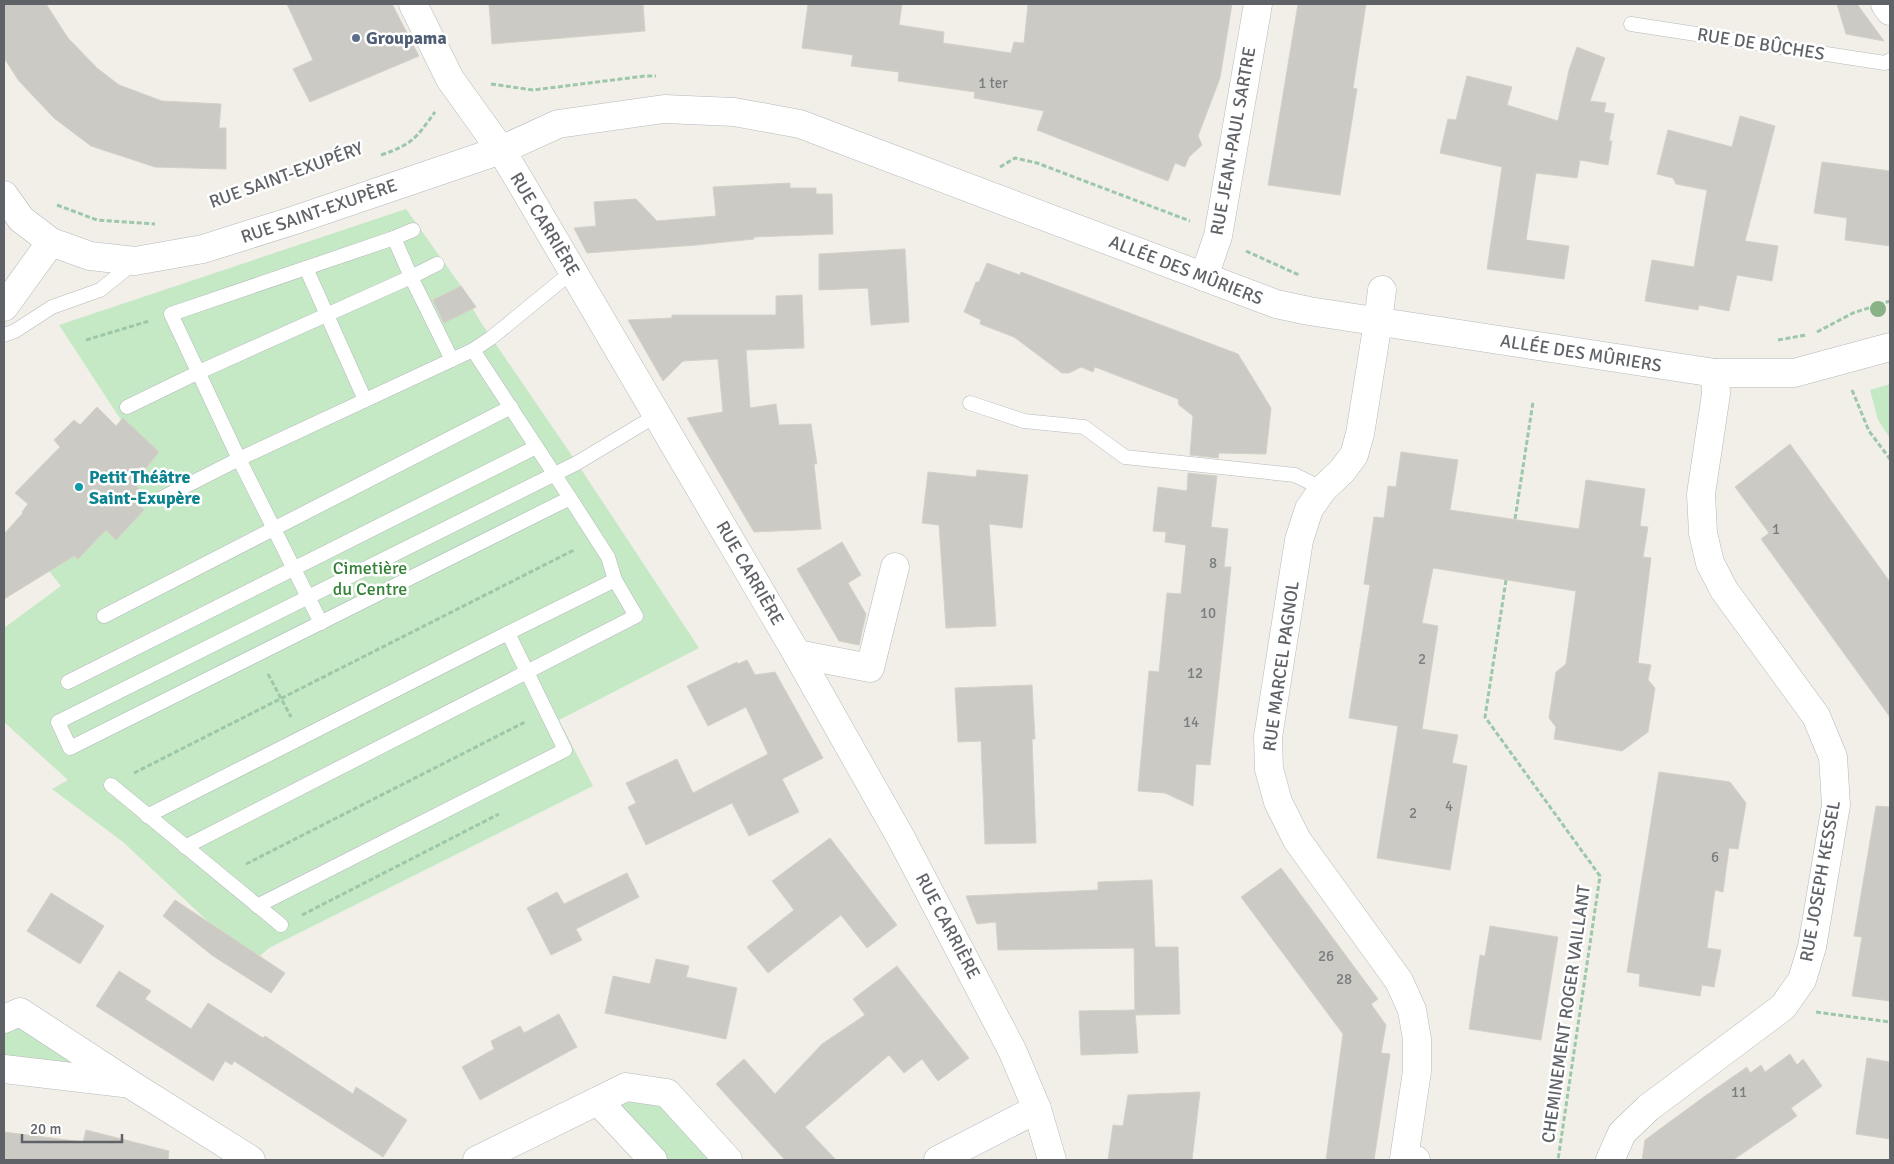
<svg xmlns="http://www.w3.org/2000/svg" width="1894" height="1164" viewBox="0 0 1894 1164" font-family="Signika,sans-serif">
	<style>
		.green { fill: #c5e8c5 }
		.building { fill: #cccac5; stroke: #d6d1c6 }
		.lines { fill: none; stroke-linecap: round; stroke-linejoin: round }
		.service-casing { stroke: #b5b8bc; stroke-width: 15 }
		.minor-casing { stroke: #b5b8bc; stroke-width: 29 }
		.secondary-casing { stroke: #b6babf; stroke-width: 29 }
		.path { stroke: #9cc7a9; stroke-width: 3; stroke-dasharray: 5 2.5; stroke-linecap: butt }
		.service { stroke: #fff; stroke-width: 14 }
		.minor { stroke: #fff; stroke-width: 28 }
		.secondary { stroke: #fff; stroke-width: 28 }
		.tree { fill: #89b387 }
		.service-dot { fill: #5c6f8a; stroke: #fff; stroke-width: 2 }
		.culture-dot { fill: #0f9aa8; stroke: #fff; stroke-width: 2 }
		.labels { text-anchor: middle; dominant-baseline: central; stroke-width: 5; stroke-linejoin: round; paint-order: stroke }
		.number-label { font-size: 15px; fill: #7a7d7f }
		.service-label { font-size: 18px; font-weight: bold; fill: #4e5e75; stroke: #fff; text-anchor: start }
		.street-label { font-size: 18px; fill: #5f6368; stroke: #fff }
		.culture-label { font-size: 18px; font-weight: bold; fill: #0d838f; stroke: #fff; text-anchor: start }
		.park-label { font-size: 18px; fill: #348238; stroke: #fff }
	</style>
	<rect width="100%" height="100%" fill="#f1efe8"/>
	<!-- green -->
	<g class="green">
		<path d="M406,209L476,307L473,309L480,321L577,463L699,648L559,720L593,786L269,948L260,956L213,926L123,842L52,789L68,780L4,722V628L61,586L49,571L74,556L78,559L106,530L116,540L144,510L138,503L144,498L135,482L159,452L123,418L121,420L59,325Z"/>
		<path d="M1890,384V438L1878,420L1870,390Z"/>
		<path d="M16,1022L101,1074L4,1063V1026Z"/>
		<path d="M627,1096L664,1103L717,1160H663L611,1104Z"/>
	</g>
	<!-- building -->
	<g class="building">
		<path d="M4,4H46L68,38L97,68L119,85L162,101L221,104L219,128H226V169L155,167L91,146L54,118L19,81L4,58Z"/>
		<path d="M287,4H392L419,56L310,102L293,69L313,60Z"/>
		<path d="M489,4H643L645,31L492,44Z"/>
		<path d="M808,4H902L899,25L944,32L943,43L1011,53L1014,42L1024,43L1028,4H1232L1220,78L1198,136L1202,145L1189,157L1185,167L1175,163L1168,181L1037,130L1044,111L974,98L975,92L898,81L899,72L851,66L853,55L802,48Z"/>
		<path d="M1298,4H1366L1353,88L1357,89L1340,195L1268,185Z"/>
		<path d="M1837,4H1857L1884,41L1846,34Z"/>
		<path d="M1577,47L1605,58L1590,101L1606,103L1604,112L1614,114L1609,141H1612L1608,165L1580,160L1577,178L1536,173L1526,240L1569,246L1564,279L1487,269L1502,167L1440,153L1448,119L1456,120L1467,76L1512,87L1507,105L1558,121L1569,70Z"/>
		<path d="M1740,116L1775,126L1745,241L1778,246L1772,281L1737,275L1729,311L1699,305L1698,310L1645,301L1652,260L1694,267L1707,190L1676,184L1673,178L1657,174L1668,130L1732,147Z"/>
		<path d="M1822,162L1890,171V246L1845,240L1847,218L1814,213Z"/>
		<path d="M790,183V188H816V194H832L833,234L754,237V239L696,245L587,253L574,228L596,226L594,202L636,199L657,221L716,216L713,187Z"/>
		<path d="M905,249L909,322L871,325L868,288L819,290V254Z"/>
		<path d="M987,263L1020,275L1021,272L1238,354L1271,408L1266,454L1219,453L1218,458L1190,455L1193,416L1179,405L1178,399L1095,367L1093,372L1081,367L1069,373H1062L1014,337L980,324L981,320L964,312L976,282H979Z"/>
		<path d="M461,286L476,307L444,323L433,300Z"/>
		<path d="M802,295L804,348L746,350L750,408L776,404L779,425L811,424L817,464H814L821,529L754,532L687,418L723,412L718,359L683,361L663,381L628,320L672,318V315H776V296Z"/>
		<path d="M97,407L116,426L123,418L159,452L135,482L144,498L138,503L144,510L116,540L106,530L78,559L74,556L4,599V534L23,513L22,512L28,504L15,493L60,447L54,440L74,420L80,425Z"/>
		<path d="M1790,444L1890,582V717L1761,539L1769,533L1735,487Z"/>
		<path d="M1401,452L1458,460L1450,510L1579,529L1586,480L1645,489L1640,526L1648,527L1643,557L1651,558L1638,663L1651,665L1648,680L1655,688L1648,732L1622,751L1554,739L1556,727L1549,718L1556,672L1566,664L1576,591L1433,568L1422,623L1438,626L1422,729L1458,735L1452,763L1467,766L1450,870L1377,858L1398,726L1349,718L1370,585L1364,584L1374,517L1384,518L1388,486L1396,487Z"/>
		<path d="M977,470L1028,475L1022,528L989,524L996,626L946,628L939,525L922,523L928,472L976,477Z"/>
		<path d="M1188,473L1217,476L1211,527L1228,529L1224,567H1231L1210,765L1196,764L1193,806L1165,793L1138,791L1149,671L1159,672L1167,593L1181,594L1186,545L1165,542L1166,532L1153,531L1158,487L1187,491Z"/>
		<path d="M842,542L861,575L848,583L866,614L859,645L839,641L797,569Z"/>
		<path d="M747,660L755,675L775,672L823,758L782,779L799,812L749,836L732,803L646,845L628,807L636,803L626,783L677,759L693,793L768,754L746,707L708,726L687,686L737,662L738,664Z"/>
		<path d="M1032,685L1035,739H1032L1036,843L985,844L981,741L958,742L955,688Z"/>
		<path d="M1659,772L1730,782L1746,803L1738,849L1729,848L1723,892L1715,890L1707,948L1721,950L1714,987L1702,985L1700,996L1639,986L1640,974L1627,972Z"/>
		<path d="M1876,806L1890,807V1001L1852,996L1862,937L1854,936Z"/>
		<path d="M830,838L897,925L867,948L841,915L768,973L747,947L794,910L772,881Z"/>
		<path d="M1281,868L1378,999L1371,1004L1386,1025L1381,1053L1390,1054L1374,1160H1326L1343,1034L1241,897Z"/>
		<path d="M627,873L639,897L576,929L582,940L551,955L527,908L557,892L564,904Z"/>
		<path d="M1152,880L1155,947H1178L1180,1014L1135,1015L1134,948L998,950L996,922L977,924L966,896L1098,890V882Z"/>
		<path d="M51,893L104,926L80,964L27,931Z"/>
		<path d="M175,900L285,973L271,993L213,956L163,916Z"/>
		<path d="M1490,926L1558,937L1541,1040L1469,1029L1480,955L1485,956Z"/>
		<path d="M656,959L689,966L686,977L737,988L726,1039L605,1013L613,976L650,984Z"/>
		<path d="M897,966L969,1058L938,1081L922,1059L904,1073L889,1055L805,1127L836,1160H785L716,1084L744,1059L775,1094L822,1044L865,1015L853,999Z"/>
		<path d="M119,971L151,991L145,999L191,1029L208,1003L263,1038L265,1036L353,1094L356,1087L407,1120L383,1157L234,1061L232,1065L225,1061L213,1081L96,1006Z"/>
		<path d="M1135,1010L1138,1053L1081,1055L1079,1011Z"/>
		<path d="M559,1014L577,1047L480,1100L462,1067L494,1049L491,1041L520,1026L524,1033Z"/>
		<path d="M1790,1054L1797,1065L1803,1059L1822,1086L1791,1108L1797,1116L1733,1160H1642L1645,1140L1705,1096L1747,1067L1750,1073L1761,1065L1765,1072Z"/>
		<path d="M1867,1058L1890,1062V1139L1856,1134Z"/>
		<path d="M1200,1092L1192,1160H1108L1113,1125L1123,1126L1128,1095Z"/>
		<path d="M86,1130L169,1151L168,1160H4V1132L83,1142Z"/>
	</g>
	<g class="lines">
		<defs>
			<g id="service">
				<path d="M1631,24L1885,63L1890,60"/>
				<path d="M394,238L413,230"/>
				<path d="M306,268L365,400"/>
				<path d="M4,335L15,331L52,307L100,290L135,262"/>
				<path d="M970,403L1024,421L1084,427L1125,457L1295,475L1323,489"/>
				<path d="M127,407L199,372L411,277L452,360"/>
				<path d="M162,498L239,459L473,350"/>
				<path d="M570,498L473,350L491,338L573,271"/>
				<path d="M615,580L608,557L570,498L70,748L58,722L577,463L657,415"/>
				<path d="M104,616L511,407"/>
				<path d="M321,623L239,459L171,314L394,238L411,277L437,264"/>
				<path d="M68,682L536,447"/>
				<path d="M111,785L281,925"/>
				<path d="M147,816L508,633L565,750L257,906"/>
				<path d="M185,847L636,616L615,580L508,633"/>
			</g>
			<g id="minor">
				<path d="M413,4L450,79L501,150L521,183L797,654L901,838L1012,1050L1037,1109L1052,1160"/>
				<path d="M4,195L21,219L51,242L90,256L135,261L203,249L295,220L501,150L558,124L664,109L734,112L800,124L1276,304L1309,311L1715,373H1794L1890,347"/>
				<path d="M1204,277L1218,236L1258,4"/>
				<path d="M1382,290L1378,322L1360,434L1354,455L1342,471L1323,489L1309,509L1299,540L1268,737L1269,769L1278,802L1297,840L1399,981L1412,1010L1417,1039V1071L1404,1159L1416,1160"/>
				<path d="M4,307L51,242"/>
				<path d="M797,654L870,668L895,567"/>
				<path d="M4,1019L20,1012L130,1084L251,1160"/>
				<path d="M4,1069L123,1083"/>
				<path d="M598,1101L653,1160"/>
				<path d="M477,1160L626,1087L667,1093L728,1160"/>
				<path d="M938,1160L1037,1109"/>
				<path d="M1610,1160L1622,1133L1648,1108L1783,1007L1802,980L1812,947L1836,805L1833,757L1816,716L1724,590L1710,563L1703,533L1701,494L1716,394L1715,373"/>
			</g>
			<path id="secondary" d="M1885,4L1890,11"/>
		</defs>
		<!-- service casing -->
		<use href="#service" class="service-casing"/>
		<!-- minor casing -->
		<use href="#minor" class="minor-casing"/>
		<!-- secondary casing -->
		<use href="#secondary" class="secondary-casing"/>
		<!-- path -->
		<g class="path">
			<path d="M491,84L533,90L645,76H656"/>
			<path d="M381,155C413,144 416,138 435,112"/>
			<path d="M1000,167L1015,158L1037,163L1190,221"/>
			<path d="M57,205L97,220L155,224"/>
			<path d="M1246,251L1299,275"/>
			<path d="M1817,332L1853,313L1890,301"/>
			<path d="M86,340L149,321"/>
			<path d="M1778,340L1806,335"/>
			<path d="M1852,390L1869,431L1890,459"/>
			<path d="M1515,519L1533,402"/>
			<path d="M1506,580L1485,717L1600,876L1558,1160"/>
			<path d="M268,674L291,717"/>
			<path d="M134,773L574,550"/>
			<path d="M246,864L525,722"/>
			<path d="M302,915L499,814"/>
			<path d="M1816,1012L1890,1022"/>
		</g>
		<!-- service -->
		<use href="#service" class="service"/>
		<!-- minor -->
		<use href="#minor" class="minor"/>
		<!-- secondary -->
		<use href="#secondary" class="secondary"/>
	</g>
	<!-- trees -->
	<circle class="tree" cx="1878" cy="309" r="8"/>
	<!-- markers -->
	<circle class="service-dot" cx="356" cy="38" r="5"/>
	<circle class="culture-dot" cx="79" cy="487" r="5"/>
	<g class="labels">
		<!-- number labels -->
		<g class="number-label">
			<text x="993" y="83">1 ter</text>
			<text x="1776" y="529">1</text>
			<text x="1213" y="563">8</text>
			<text x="1208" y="613">10</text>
			<text x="1422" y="659">2</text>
			<text x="1195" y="673">12</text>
			<text x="1191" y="722">14</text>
			<text x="1449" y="806">4</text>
			<text x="1413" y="813">2</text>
			<text x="1715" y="857">6</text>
			<text x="1326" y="956">26</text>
			<text x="1344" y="979">28</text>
			<text x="1739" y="1092">11</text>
		</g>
		<!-- service labels -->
		<g class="service-label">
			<text x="366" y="38">Groupama</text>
		</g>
		<!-- street labels -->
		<g class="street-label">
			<text transform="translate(1761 44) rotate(9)">RUE DE BÛCHES</text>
			<text transform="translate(1233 141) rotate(-80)">RUE JEAN-PAUL SARTRE</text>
			<text transform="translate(286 175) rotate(-20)">RUE SAINT-EXUPÉRY</text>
			<text transform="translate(319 211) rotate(-19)">RUE SAINT-EXUPÈRE</text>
			<text transform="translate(545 224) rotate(59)">RUE CARRIÈRE</text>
			<text transform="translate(1186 270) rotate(21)">ALLÉE DES MÛRIERS</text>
			<text transform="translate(1581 353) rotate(9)">ALLÉE DES MÛRIERS</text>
			<text transform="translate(750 573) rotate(60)">RUE CARRIÈRE</text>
			<text transform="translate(1281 666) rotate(-82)">RUE MARCEL PAGNOL</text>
			<text transform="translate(1820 881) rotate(-80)">RUE JOSEPH KESSEL</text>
			<text transform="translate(948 926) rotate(62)">RUE CARRIÈRE</text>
			<text transform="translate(1566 1014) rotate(-82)">CHEMINEMENT ROGER VAILLANT</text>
		</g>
		<!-- culture labels -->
		<g class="culture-label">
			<text x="89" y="477">Petit Théâtre<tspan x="89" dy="21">Saint-Exupère</tspan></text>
		</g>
		<!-- park labels -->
		<g class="park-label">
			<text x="370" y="568">Cimetière<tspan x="370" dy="21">du Centre</tspan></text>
		</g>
	</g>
	<!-- border -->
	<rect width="1894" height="1164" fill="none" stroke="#5f6368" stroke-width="10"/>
	<!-- scale -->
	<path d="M22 1134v8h100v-8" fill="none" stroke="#5f6368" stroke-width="2.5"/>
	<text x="30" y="1134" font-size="15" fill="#5f6368" stroke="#ffffff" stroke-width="4" paint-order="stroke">20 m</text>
</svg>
